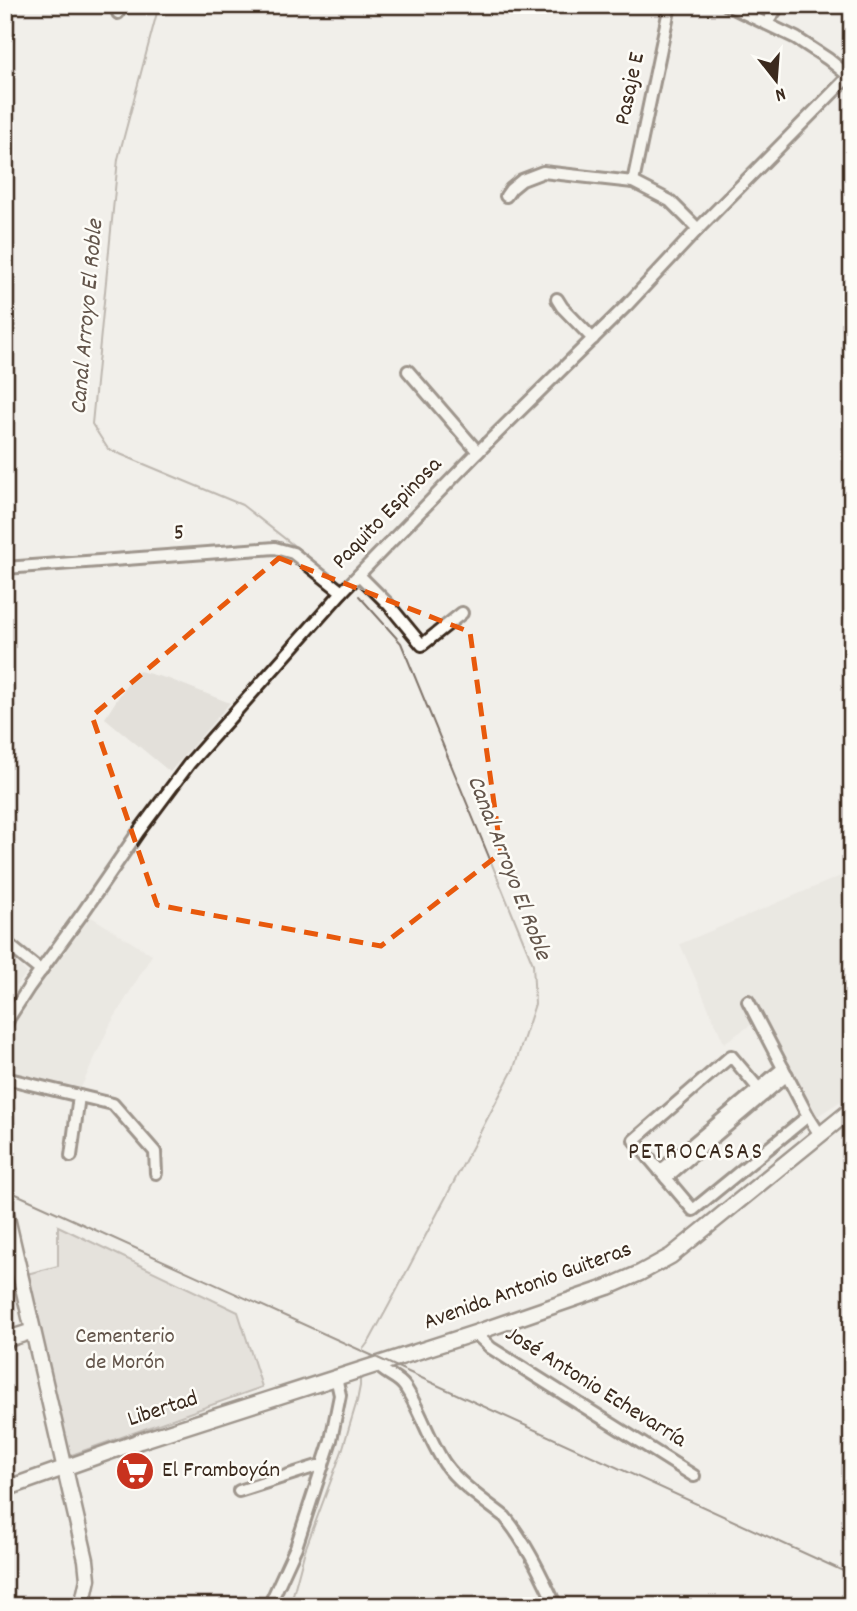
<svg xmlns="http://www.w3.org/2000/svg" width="857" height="1611" viewBox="0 0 857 1611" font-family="Dekko,sans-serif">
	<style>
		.built { fill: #e3e0da }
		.green { fill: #d7d2cc; stroke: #897e75; stroke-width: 2 }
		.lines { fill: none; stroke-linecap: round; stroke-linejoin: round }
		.stream { stroke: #80746b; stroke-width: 2 }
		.minor-casing { stroke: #3b2a1e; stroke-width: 16 }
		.major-casing { stroke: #3b2a1e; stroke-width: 19 }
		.minor { stroke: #fdfcf7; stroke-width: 10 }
		.major { stroke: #fdfcf7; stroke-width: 14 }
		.rail { stroke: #3b2a1e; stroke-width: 2 }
		.marked { fill: none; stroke: #e8590c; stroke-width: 5; stroke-dasharray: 14 9; stroke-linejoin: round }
		.labels { text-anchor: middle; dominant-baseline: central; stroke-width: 5; stroke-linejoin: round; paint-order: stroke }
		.street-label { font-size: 23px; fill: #3b2a1e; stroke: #fdfcf7 }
		.park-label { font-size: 23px; fill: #62544a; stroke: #fdfcf7 }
		.poi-label { font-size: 23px; fill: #3b2a1e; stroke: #fdfcf7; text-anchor: start }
		.water-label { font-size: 24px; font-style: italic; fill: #63554b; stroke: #fdfcf7 }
		.neighbourhood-label { font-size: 24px; letter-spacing: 2px; fill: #3b2a1e; stroke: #fdfcf7 }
	</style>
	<rect width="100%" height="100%" fill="#f1efea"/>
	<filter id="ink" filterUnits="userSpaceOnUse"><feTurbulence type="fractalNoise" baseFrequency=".0143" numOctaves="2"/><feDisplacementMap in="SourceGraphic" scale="14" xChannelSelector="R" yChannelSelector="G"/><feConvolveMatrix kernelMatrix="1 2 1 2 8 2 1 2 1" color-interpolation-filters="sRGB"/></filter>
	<g filter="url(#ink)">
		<!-- built -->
		<g class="built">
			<path d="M136,670L169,679L230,703L170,772L105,718Z"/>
			<path d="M850,872L852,874V1094L816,1117L761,1018L724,1043L680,944Z"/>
			<path d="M85,913L152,955L110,1025L79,1092L5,1074V1042L19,1004Z"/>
			<path d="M5,952L27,973L5,999Z"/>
		</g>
		<!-- green -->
		<path class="green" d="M58,1226L238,1312L262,1387L66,1457L23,1275L58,1266Z"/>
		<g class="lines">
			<!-- stream -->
			<g class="stream">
				<path d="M159,5L118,159L92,424L108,449L242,505L339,581"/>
				<path d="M359,596L401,643L533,964L535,1004L514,1068L389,1305L370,1340L364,1348"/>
				<path d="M290,1606L305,1550L342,1451L357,1401L360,1386V1377"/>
			</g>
			<defs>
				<g id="minor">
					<path d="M727,5L796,38L828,59L849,76"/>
					<path d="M118,13L119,5"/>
					<path d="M767,23L779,5"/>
					<path d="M633,182L670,5"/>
					<path d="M506,196L511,189L522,180L543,172L633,182L670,201L698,229"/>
					<path d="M557,299L562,307L593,339"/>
					<path d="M408,371L478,452"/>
					<path d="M5,568L275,548L293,553L342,592"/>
					<path d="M359,575L389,605L422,645L462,613"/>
					<path d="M5,942L41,971"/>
					<path d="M748,1001L808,1116L820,1135"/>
					<path d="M5,1027L9,1018L29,987L82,914L139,831L189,764L342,592L478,452L627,305L698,229L852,73"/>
					<path d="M5,1078L113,1104L155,1152L156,1173"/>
					<path d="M764,1095L731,1056L634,1140L693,1210L808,1116"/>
					<path d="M71,1156L79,1096"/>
					<path d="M660,1171L783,1068"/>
					<path d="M666,1178L787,1075"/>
					<path d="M475,1333L491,1348L694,1476"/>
					<path d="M377,1364C383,1374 398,1376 405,1387C421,1411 429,1440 445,1464C458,1483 487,1503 505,1517C527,1544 541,1575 556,1606"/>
					<path d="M239,1491L317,1466H323"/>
					<path d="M269,1606L296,1547L331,1440L340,1395L336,1377"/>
				</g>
				<g id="major">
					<path d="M5,1209L86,1560L88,1579L82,1606"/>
					<path d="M5,1340L33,1331"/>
					<path d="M5,1489L140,1441L475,1333L608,1287L640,1273L671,1256L852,1109"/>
				</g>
			</defs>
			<!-- minor casing -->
			<use href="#minor" class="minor-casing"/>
			<!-- major casing -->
			<use href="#major" class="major-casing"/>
			<!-- minor -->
			<use href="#minor" class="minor"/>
			<!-- major -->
			<use href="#major" class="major"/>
			<!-- rail -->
			<path class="rail" d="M5,1189C287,1318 571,1444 852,1575"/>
		</g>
	</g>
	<!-- marked area -->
	<path d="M0 0H857V1611H0ZM279,558L470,632L501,853L381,946L157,905L92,716Z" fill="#f1efea" fill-opacity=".55" fill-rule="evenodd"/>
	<path class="marked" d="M279,558L470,632L501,853L381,946L157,905L92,716Z"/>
	<!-- icons -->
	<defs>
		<symbol id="supermarket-disc" viewBox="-11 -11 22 22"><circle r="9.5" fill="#c8321e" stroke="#fdfcf7"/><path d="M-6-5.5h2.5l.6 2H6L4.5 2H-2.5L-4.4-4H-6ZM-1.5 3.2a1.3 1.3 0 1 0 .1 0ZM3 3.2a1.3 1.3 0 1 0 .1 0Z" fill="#fff"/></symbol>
	</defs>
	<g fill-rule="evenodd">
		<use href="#supermarket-disc" x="113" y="1449" width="44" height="44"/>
	</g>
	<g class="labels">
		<!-- street labels -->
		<g class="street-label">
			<text transform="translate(631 89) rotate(-78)">Pasaje E</text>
			<text transform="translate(388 514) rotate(-46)">Paquito Espinosa</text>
			<text transform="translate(179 534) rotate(-4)">5</text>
			<text transform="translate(528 1287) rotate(-20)">Avenida Antonio Guiteras</text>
			<text transform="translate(595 1388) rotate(32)">José Antonio Echevarría</text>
			<text transform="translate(163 1410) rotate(-18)">Libertad</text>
		</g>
		<!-- park labels -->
		<g class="park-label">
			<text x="125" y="1337">Cementerio<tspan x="125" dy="26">de Morón</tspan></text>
		</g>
		<!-- poi labels -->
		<g class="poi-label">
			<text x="162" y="1471">El Framboyán</text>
		</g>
		<!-- water labels -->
		<g class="water-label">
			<text transform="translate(88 317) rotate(-85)">Canal Arroyo El Roble</text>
			<text transform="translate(508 868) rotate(69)">Canal Arroyo El Roble</text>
		</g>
		<!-- neighbourhood labels -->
		<g class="neighbourhood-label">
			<text x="696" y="1153">PETROCASAS</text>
		</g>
	</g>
	<!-- margin -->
	<rect width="857" height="1611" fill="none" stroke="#fdfcf7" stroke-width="28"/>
	<rect x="14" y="14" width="829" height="1583" fill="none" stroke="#3b2a1e" stroke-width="2.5" filter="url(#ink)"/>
	<!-- north arrow -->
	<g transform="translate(776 80) rotate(163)" stroke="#fdfcf7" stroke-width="5" paint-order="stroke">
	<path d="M0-5L12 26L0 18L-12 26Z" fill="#3b2a1e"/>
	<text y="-10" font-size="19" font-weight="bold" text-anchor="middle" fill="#3b2a1e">N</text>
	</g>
</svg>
